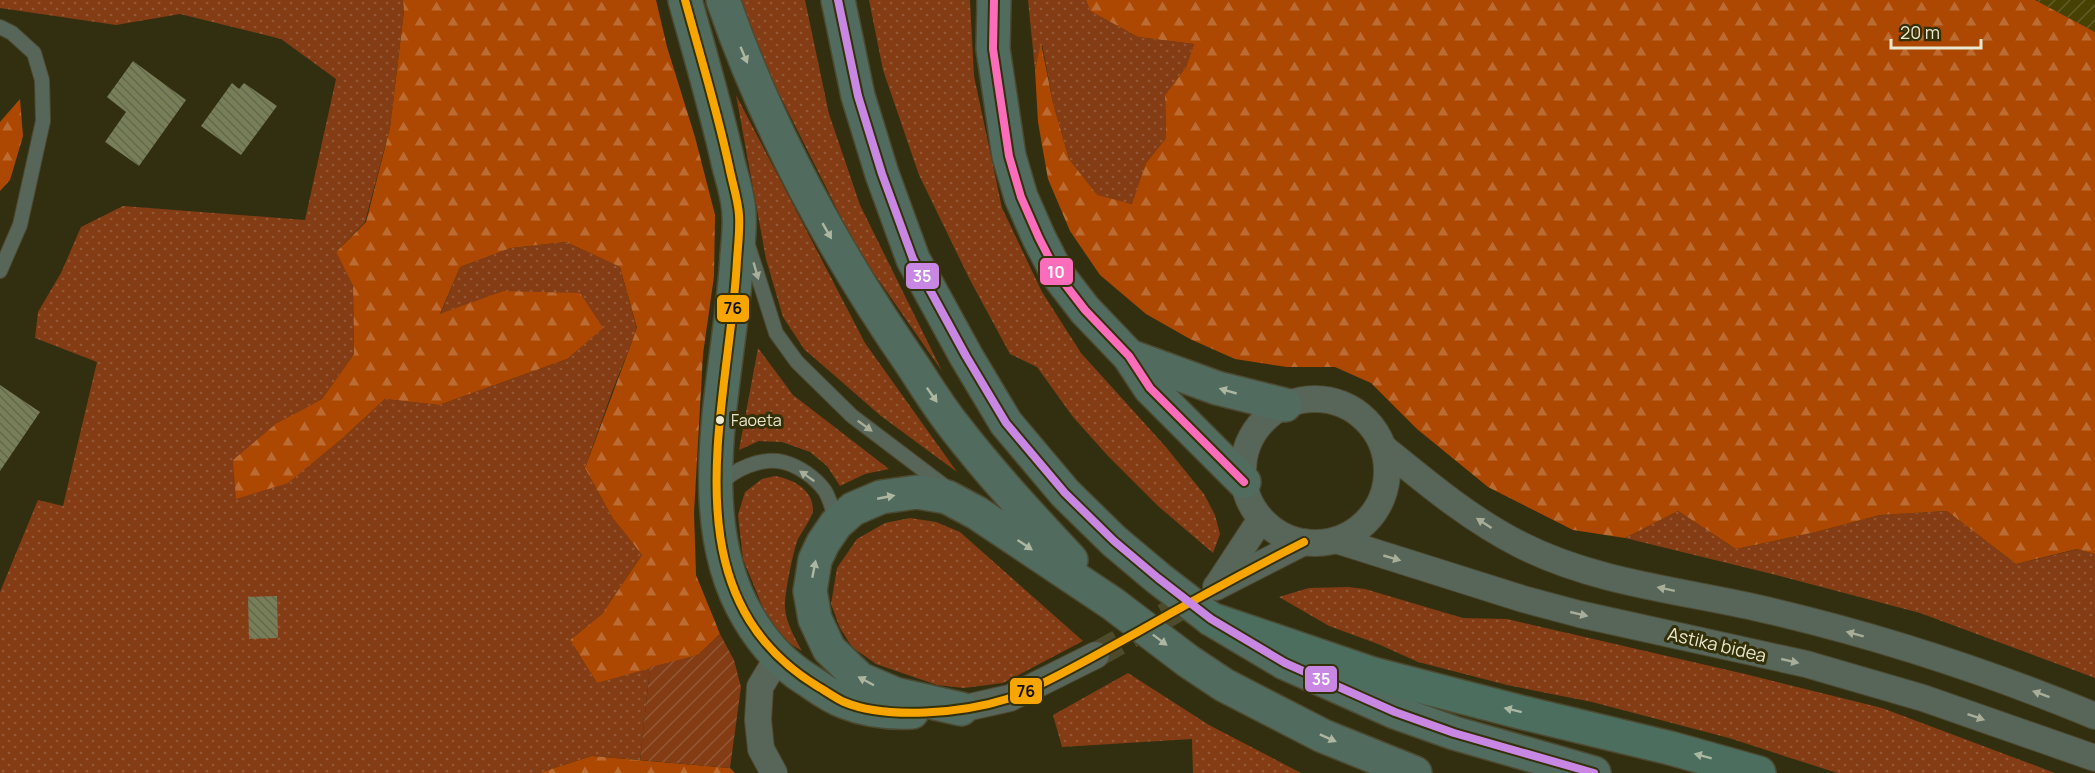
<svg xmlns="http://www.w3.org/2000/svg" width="2095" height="773" viewBox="0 0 2095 773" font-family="Manrope,sans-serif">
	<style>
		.industrial { fill: url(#industrial-furrows) }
		.grass { fill: url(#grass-dots) }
		.forest { fill: url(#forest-firs) }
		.garden { fill: url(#garden-furrows) }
		.building { fill: url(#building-back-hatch) }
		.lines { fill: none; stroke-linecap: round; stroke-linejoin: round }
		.street-tunnel { stroke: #4e4b2d; stroke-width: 26; stroke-dasharray: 26 13; stroke-linecap: butt }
		.lane-casing { stroke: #4d4a32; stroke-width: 16 }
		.street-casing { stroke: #4d4a32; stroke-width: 28 }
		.primary-casing { stroke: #4d4a32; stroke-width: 36 }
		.highway-casing { stroke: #4d4a32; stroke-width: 36 }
		.lane { stroke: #576659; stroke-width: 14 }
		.street { stroke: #576659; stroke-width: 26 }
		.primary { stroke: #516c5e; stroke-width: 33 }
		.highway { stroke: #4c6e5e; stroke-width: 33 }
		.bus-1-casing { stroke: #343009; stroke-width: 12 }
		.bus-2-casing { stroke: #343009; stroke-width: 12 }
		.bus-3-casing { stroke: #343009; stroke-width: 12 }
		.bus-1 { stroke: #f7a600; stroke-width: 8 }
		.bus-2 { stroke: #c787e3; stroke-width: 8 }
		.bus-3 { stroke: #fb6dba; stroke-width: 8 }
		.oneway { fill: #adb6a1 }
		.oneway2 { fill: #a8ae99 }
		.oneway3 { fill: #abb7a1 }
		.bus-dot { fill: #eae8ce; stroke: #343009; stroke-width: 2 }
		.labels { text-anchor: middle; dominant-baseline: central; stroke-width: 6; stroke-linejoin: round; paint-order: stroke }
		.bus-label { font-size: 16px; fill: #eae8ce; stroke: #343009; text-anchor: start }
		.street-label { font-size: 18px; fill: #eae8ce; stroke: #343009 }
		.line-badge { stroke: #343009; stroke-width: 2 }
		.badge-label { font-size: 16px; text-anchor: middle; font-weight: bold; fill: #fff }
		.pale-badge-label { font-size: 16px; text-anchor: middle; font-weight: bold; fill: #111 }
	</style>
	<defs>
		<pattern id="industrial-furrows" width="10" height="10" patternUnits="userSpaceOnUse" patternTransform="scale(1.5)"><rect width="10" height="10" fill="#474103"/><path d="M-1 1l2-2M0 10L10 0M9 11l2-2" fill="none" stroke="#625c27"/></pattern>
		<pattern id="grass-dots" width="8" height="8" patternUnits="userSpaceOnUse" patternTransform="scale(1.5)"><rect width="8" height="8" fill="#833c14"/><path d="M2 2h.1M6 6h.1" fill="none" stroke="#955835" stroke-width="1.8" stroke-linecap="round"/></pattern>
		<pattern id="forest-firs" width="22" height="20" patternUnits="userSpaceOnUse" patternTransform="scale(1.5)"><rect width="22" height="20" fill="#ad4803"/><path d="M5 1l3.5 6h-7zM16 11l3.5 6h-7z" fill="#bc6b32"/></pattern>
		<pattern id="garden-furrows" width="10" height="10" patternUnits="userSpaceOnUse" patternTransform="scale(1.5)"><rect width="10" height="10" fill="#833c14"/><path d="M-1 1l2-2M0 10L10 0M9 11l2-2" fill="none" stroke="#955835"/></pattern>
		<pattern id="building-back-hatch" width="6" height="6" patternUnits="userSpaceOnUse" patternTransform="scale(1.5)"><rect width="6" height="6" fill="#787e57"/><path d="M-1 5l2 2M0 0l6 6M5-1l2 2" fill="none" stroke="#64684d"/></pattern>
	</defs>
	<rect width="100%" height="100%" fill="#322f11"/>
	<!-- industrial -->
	<path class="industrial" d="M2035,0H2095V32Z"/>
	<!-- grass -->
	<g class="grass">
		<path d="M0,0H403L404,11L390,128L365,222L336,252L353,286L354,354L322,399L277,423L346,435L385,399L439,405L567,359L503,291L440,315L460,267L511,248L566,242L620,267L637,329L612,392L585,468L612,517L642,555L602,614L570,640L597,683L650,667L640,760L592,756L539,773H0V592L38,500L63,506L97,362L35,338L38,312L61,273L81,227L123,206L305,220L336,79L281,39L180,14L116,25L0,8Z"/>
		<path d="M738,0H805L829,114L860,205L942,371L857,249L748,32Z"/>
		<path d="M869,0H970L974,76L1002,208L1042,292L1081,353L1165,446L1204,494L1215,515L1220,534L1213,553L1158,506L1108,456L1073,417L1037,367L1010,354L969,278L919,175L883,70Z"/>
		<path d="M1028,0H1086L1090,11L1138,37L1194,44L1186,67L1165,95L1166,138L1146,163L1133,204L1097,196L1069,159L1053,103L1042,44L1035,70Z"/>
		<path d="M736,95L865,343L957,472L881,416L804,349L783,317L766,259Z"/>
		<path d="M758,348L793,395L889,469L865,474L840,486L827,466L810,452L782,442L759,441L739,450Z"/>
		<path d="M775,476C793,479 814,490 813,511C812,517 802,532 798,539C793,551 784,596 785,608C786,623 795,638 802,651L781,638L766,615L743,559L738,515L745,492L762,479Z"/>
		<path d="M1678,511L1736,549L1816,532L1880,515L1947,511L2016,564L2078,549L2095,554V678L1920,613L1772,574L1625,538Z"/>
		<path d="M910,518L936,522L960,532L1083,641L1003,683L964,688L937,685L876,664L852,647L840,628L831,604L837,568L857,539L885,523Z"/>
		<path d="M1348,587L1365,589L1463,618L1507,619L1745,674L1882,708L2055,773H1837L1729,738L1592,702L1507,685L1418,662L1378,644L1329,626L1279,597L1309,588Z"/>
		<path d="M1128,673L1209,725L1301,773H1193L1192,739L1062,747L1053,715Z"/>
	</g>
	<!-- forest -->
	<g class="forest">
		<path d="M403,0H656L667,47L695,137L715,215L714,276L703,354L694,513L696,575L720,634L698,655L597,683L570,640L602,614L642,555L612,517L585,468L637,328L620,267L566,242L511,248L460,267L440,314L503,291L580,293L603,328L567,359L439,405L385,399L346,435L288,483L236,499L233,460L277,423L322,399L354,354L353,286L336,252L366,222L390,128L404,11Z"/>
		<path d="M1086,0H2035L2095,32V554L2077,549L2016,564L1947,511L1880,515L1816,532L1736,549L1678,511L1625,538L1573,530L1488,487L1417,429L1371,383L1335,367H1287L1235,359L1190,339L1146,314L1100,275L1070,231L1048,179L1038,122L1035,70L1041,43L1053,103L1069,159L1097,195L1132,204L1146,163L1166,138L1165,95L1186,67L1194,44L1138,37L1090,11Z"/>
		<path d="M20,99L23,136L10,180L0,191V122Z"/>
		<path d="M592,756L730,768L735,773H539Z"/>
	</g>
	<!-- garden -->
	<path class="garden" d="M720,634L734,660L741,687L730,768L640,760L650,667L698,655Z"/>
	<!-- building -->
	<g class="building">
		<path d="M133,61L186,100L139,166L105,142L126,112L107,97Z"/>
		<path d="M232,83L239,89L244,83L277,106L241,155L201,126Z"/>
		<path d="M0,385L40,412L0,471Z"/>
		<path d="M277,596L278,638L249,639L248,597Z"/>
	</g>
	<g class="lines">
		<!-- street-tunnel -->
		<path class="street-tunnel" d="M1096,655L1202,595"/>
		<defs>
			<g id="lane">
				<path d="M0,27L12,33L34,53L42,80L43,121L20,225L0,271"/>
				<path d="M748,245L776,333L797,362L852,416L951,491"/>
				<path d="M720,485C733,469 762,457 783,462C799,466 816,478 825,491C831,501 833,512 836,522"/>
			</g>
			<g id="street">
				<circle cx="1315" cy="471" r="72"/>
				<path d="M1384,448C1427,483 1471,520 1521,545C1600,585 1690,591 1775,612C1884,638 1991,673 2095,716"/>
				<path d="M1336,540L1523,599L1579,614L1806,664L1923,698L2095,758"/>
				<path d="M1217,586L1261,519"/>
				<path d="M1216,587L1304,542"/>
				<path d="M961,709L1010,698L1096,655"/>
				<path d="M774,773L761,749L758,720L760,687L778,657"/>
			</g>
			<g id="primary">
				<path d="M685,0C700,54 716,108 728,162C732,179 739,198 739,215C740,229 738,243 737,256C731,370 686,513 748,617C762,641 782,664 806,679C818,687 831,697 845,702C865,710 890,713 912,712"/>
				<path d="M723,0C768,130 835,253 913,366C926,386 939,407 954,426C990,473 1031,517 1071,560"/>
				<path d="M838,0L858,96L882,174L913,259L966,356L1006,423L1065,493L1114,541L1158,578L1211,619L1285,663L1395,712L1454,733L1594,773"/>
				<path d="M994,0L993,49L1009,156L1021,197L1039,238L1058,275L1085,310L1129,356L1150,388L1244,482"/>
				<path d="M1129,356L1217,388L1285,405"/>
				<path d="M961,709L895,694L860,679L829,649L815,619L810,591L815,560L823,543L836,524L853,509L881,497L917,492L947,497L977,513L1113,604L1188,661L1224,685L1323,736L1415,773"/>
			</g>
			<path id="highway" d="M1211,619L1373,674L1520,712L1670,748L1759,773"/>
		</defs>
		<!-- lane casing -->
		<use href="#lane" class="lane-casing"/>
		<!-- street casing -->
		<use href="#street" class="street-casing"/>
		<!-- primary casing -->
		<use href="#primary" class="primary-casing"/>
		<!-- highway casing -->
		<use href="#highway" class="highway-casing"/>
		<!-- lane -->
		<use href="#lane" class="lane"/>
		<!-- street -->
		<use href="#street" class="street"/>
		<!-- primary -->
		<use href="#primary" class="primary"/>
		<!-- highway -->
		<use href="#highway" class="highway"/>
		<defs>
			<path id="bus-1" d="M685,0C700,55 717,110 729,166C732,182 738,199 739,215C740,230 738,245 737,260C730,404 663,592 817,686C826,691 835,698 844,702C887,720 963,713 1007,699C1019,695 1030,689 1041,684C1074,668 1105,650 1136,633C1192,601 1247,571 1304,542"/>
			<path id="bus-2" d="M838,0L858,96L882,174L913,259L966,356L1006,423L1065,493L1114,541L1158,578L1211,619L1285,663L1395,712L1454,733L1594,773"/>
			<path id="bus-3" d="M994,0L993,49L1009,156L1021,197L1039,238L1058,275L1085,310L1129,356L1150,388L1244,482"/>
		</defs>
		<!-- bus-1 casing -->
		<use href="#bus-1" class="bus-1-casing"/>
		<!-- bus-2 casing -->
		<use href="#bus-2" class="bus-2-casing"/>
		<!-- bus-3 casing -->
		<use href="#bus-3" class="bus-3-casing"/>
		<!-- bus-1 -->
		<use href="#bus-1" class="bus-1"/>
		<!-- bus-2 -->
		<use href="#bus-2" class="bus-2"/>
		<!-- bus-3 -->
		<use href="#bus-3" class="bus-3"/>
	</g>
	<!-- one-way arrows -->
	<defs><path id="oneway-solid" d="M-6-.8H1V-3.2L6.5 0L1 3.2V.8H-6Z" transform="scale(1.5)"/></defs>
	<g class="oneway">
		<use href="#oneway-solid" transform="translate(744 55) rotate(67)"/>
		<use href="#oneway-solid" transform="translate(827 231) rotate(60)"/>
		<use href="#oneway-solid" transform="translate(1228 391) rotate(-164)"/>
		<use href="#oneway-solid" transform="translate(932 395) rotate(55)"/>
		<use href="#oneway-solid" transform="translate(886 497) rotate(-11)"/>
		<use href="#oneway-solid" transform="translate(1025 545) rotate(34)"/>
		<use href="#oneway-solid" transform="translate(814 569) rotate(-79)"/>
		<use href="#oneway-solid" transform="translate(1160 640) rotate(37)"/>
		<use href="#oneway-solid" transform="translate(866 681) rotate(-152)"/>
		<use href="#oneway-solid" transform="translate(1328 738) rotate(24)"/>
	</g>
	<g class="oneway2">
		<use href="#oneway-solid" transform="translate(756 271) rotate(74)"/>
		<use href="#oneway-solid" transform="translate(865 426) rotate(36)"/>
		<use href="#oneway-solid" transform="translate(807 476) rotate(-145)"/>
		<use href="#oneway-solid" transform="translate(1484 523) rotate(-147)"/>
		<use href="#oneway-solid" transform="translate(1392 558) rotate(16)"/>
		<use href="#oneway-solid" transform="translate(1666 589) rotate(-168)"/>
		<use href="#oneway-solid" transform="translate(1579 614) rotate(13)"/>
		<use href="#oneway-solid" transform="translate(1855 634) rotate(-165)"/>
		<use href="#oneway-solid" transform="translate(1790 661) rotate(13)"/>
		<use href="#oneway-solid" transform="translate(2041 694) rotate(-160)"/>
		<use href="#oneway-solid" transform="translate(1976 717) rotate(19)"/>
	</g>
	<g class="oneway3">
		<use href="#oneway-solid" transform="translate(1513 710) rotate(-166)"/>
		<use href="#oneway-solid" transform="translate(1703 756) rotate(-165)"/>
	</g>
	<!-- markers -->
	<circle class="bus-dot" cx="720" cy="420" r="5"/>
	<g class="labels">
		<!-- bus labels -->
		<g class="bus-label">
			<text x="731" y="420">Faoeta</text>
		</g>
		<!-- street labels -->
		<g class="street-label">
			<text transform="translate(1717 644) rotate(13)">Astika bidea</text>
		</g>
	</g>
	<g class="line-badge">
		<rect x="1039" y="257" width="35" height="29" rx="6" fill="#fb6dba"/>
		<rect x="905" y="262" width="35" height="28" rx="6" fill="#c787e3"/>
		<rect x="716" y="294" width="34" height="29" rx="6" fill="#f7a600"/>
		<rect x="1304" y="665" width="34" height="28" rx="6" fill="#c787e3"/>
		<rect x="1009" y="677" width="34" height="28" rx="6" fill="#f7a600"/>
	</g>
	<g class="badge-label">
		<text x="1056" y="278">10</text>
		<text x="922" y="282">35</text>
		<text x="1321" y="685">35</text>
	</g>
	<g class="pale-badge-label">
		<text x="733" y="314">76</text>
		<text x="1026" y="697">76</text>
	</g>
	<!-- scale -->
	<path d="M1891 39v9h90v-9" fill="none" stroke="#eae8ce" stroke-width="3"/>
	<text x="1900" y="39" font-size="18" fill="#eae8ce" stroke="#343009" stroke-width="4.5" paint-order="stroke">20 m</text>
</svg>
